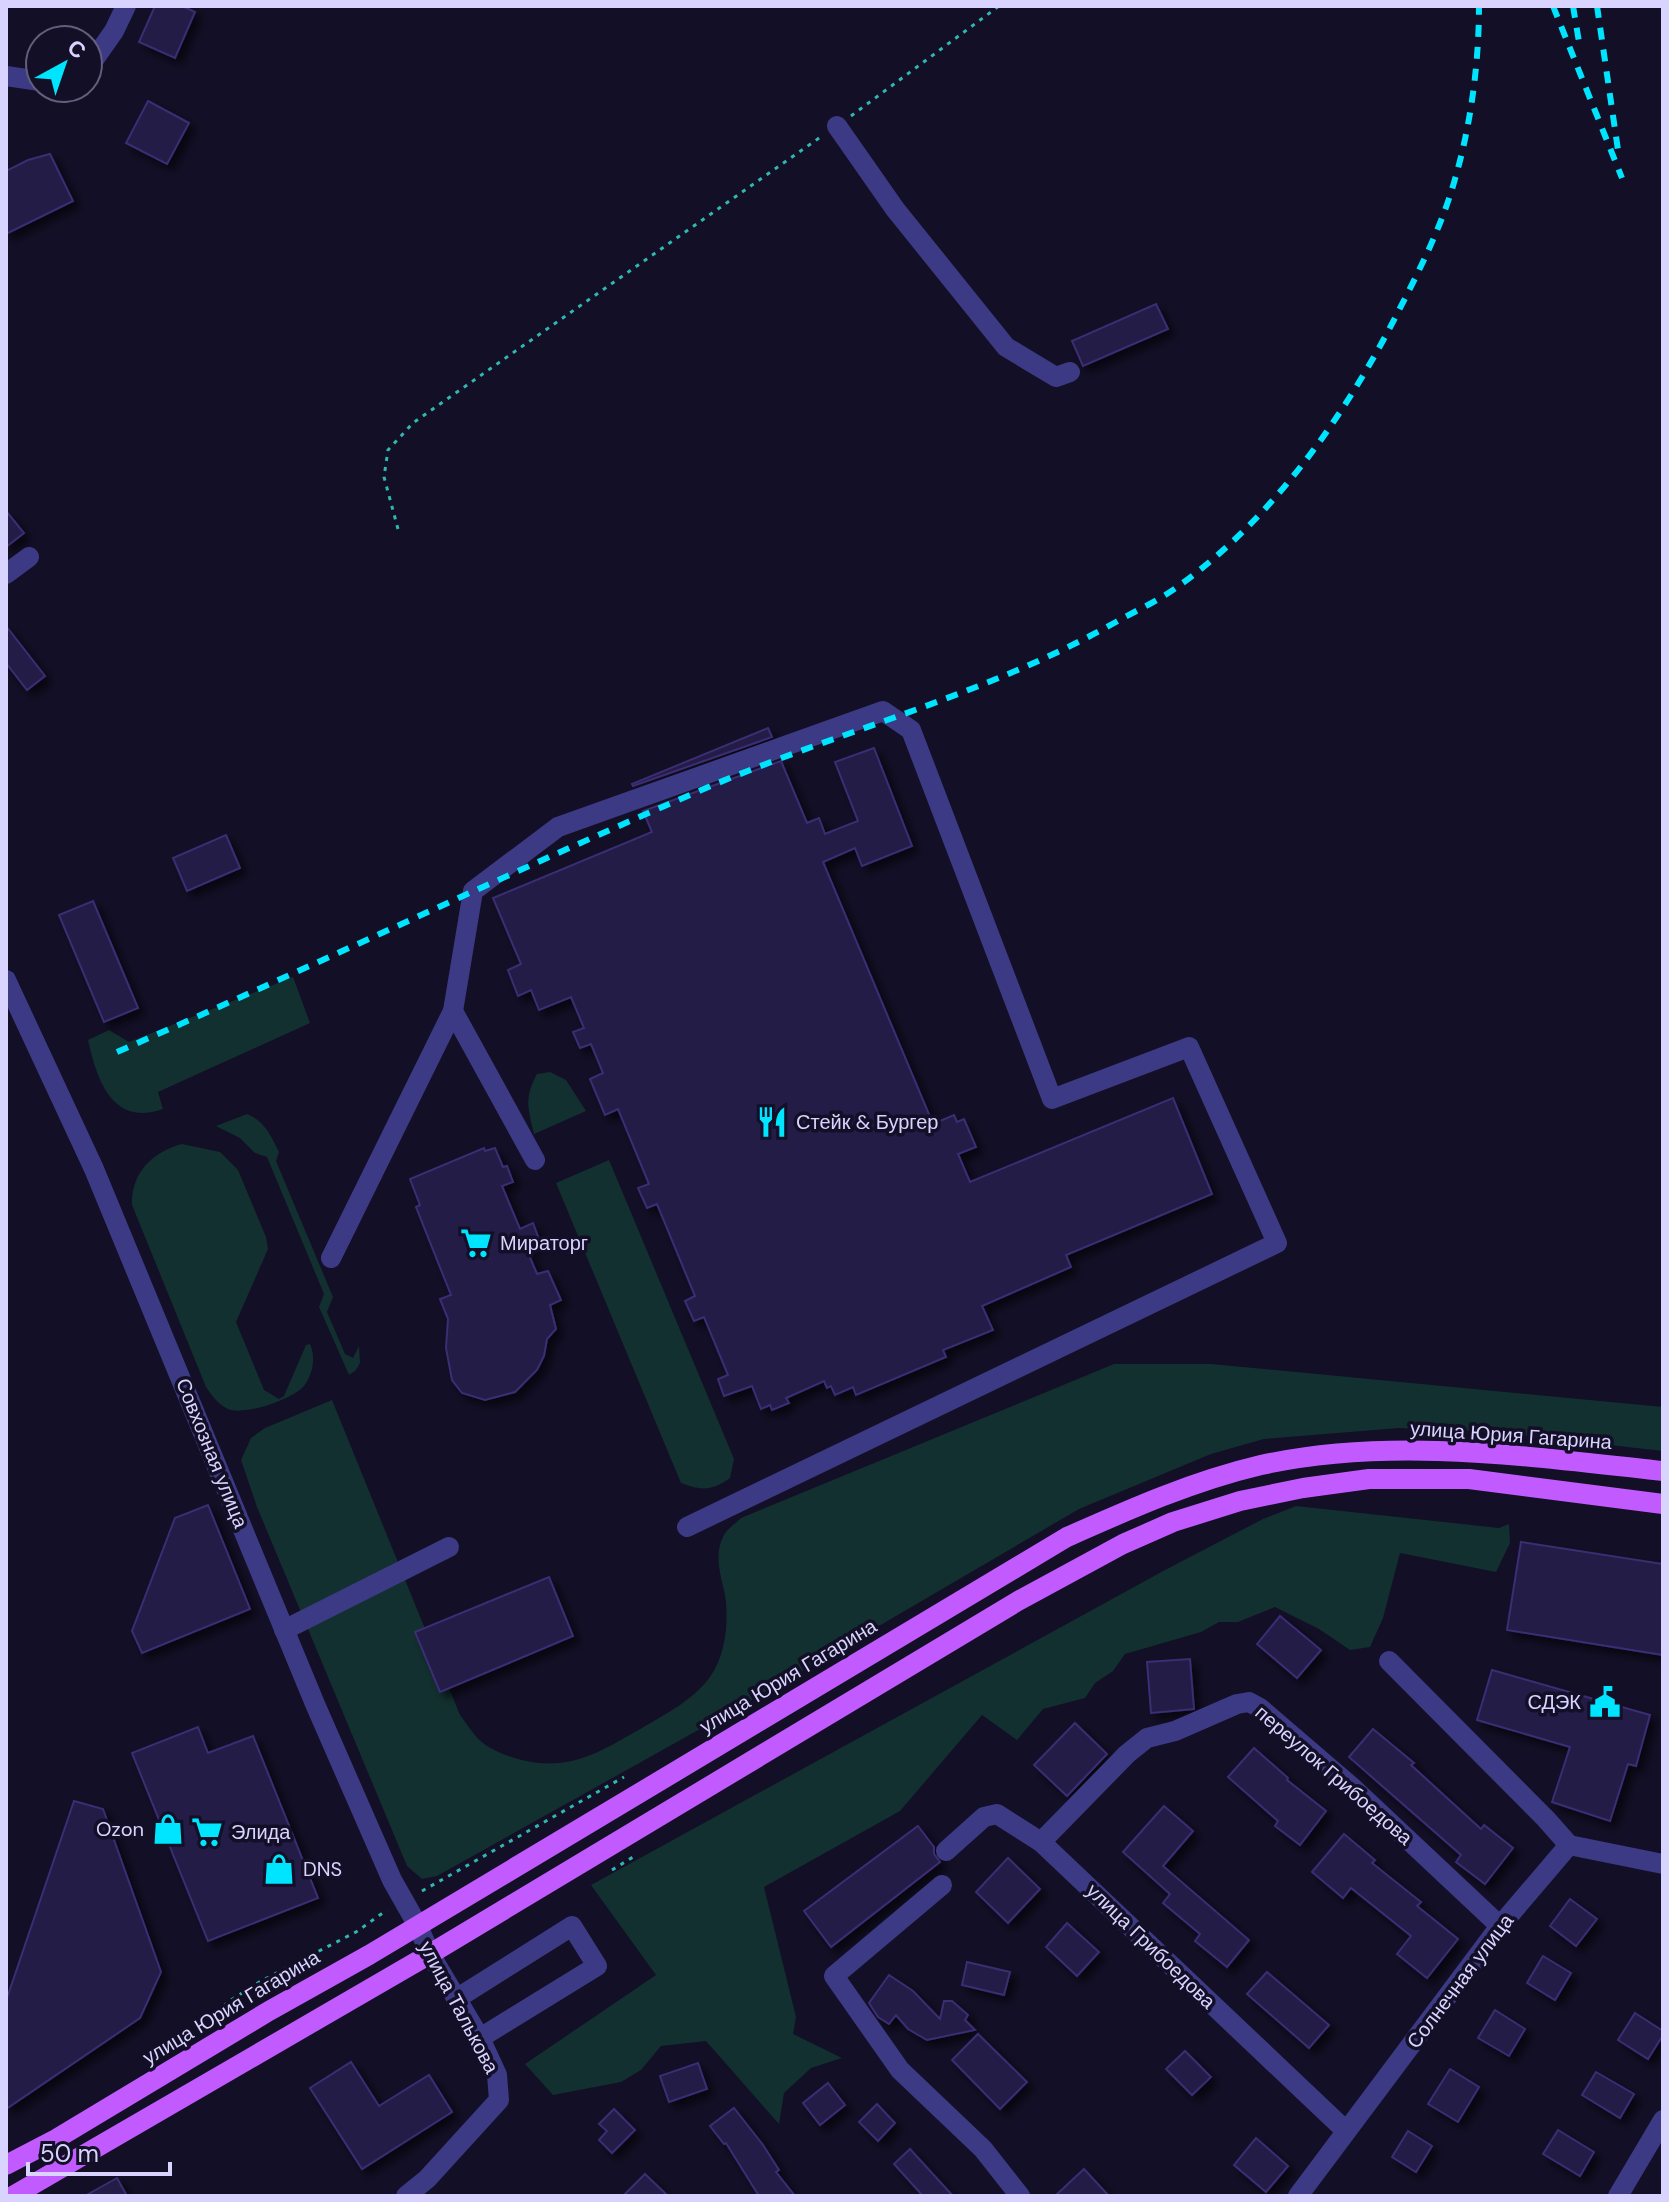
<svg xmlns="http://www.w3.org/2000/svg" width="1669" height="2202" viewBox="0 0 1669 2202" font-family="'DM Sans',sans-serif">
	<style>
		.green { fill: #12302f }
		.building { fill: #241b47; stroke: #3b2d73; stroke-width: 2; filter: url(#shadow) }
		.lines { fill: none; stroke-linecap: round; stroke-linejoin: round }
		.path { stroke: #2fb8b0; stroke-width: 3; stroke-dasharray: 4 6; stroke-linecap: butt }
		.minor { stroke: #3d3a85; stroke-width: 20 }
		.major { stroke: #c25bff; stroke-width: 20 }
		.rail { stroke: #00e5ff; stroke-width: 6; stroke-dasharray: 12 10; stroke-linecap: butt }
		.labels { text-anchor: middle; dominant-baseline: central; stroke-width: 7; stroke-linejoin: round; paint-order: stroke }
		.poi-label { font-size: 20px; fill: #d9d4ff; stroke: #130f26; text-anchor: start }
		.street-label { font-size: 20px; fill: #d9d4ff; stroke: #130f26 }
	</style>
	<defs>
		<filter id="shadow"><feDropShadow dx="6" dy="6" stdDeviation="4" flood-color="#0009"/></filter>
	</defs>
	<rect width="100%" height="100%" fill="#130f26"/>
	<!-- green -->
	<g class="green">
		<path d="M293,977L310,1023L158,1092L163,1109C112,1127 97,1080 88,1040L109,1030L129,1042Z"/>
		<path d="M550,1072L566,1080L586,1111L534,1134C528,1108 524,1098 537,1074Z"/>
		<path d="M247,1114C265,1121 271,1136 279,1152L276,1161L333,1297L327,1312L345,1354L353,1358L359,1346L360,1363L356,1370L349,1375L319,1307L324,1294L267,1157L255,1153L240,1138L216,1126Z"/>
		<path d="M182,1144L220,1152L238,1170L266,1237L268,1249L236,1322L264,1390L279,1399L284,1396L306,1345L310,1344C316,1357 313,1374 304,1386C293,1399 245,1416 228,1409C218,1404 212,1396 206,1387L132,1205C131,1173 152,1152 182,1144Z"/>
		<path d="M609,1160L734,1459L730,1478C712,1491 701,1491 681,1483L556,1183Z"/>
		<path d="M1114,1364H1211L1663,1407V1451L1492,1432L1399,1428L1264,1439L1211,1454L1079,1509L752,1700L437,1876L422,1879L407,1866L257,1507L241,1460L251,1438L265,1428L332,1400L460,1715C467,1724 474,1736 483,1743C493,1751 510,1757 522,1760C571,1772 601,1751 642,1728C666,1714 693,1700 710,1677C726,1654 729,1621 725,1595C721,1575 713,1555 724,1535C727,1529 736,1523 741,1518Z"/>
		<path d="M1296,1506L1499,1528L1509,1524L1510,1543L1496,1572L1400,1553L1383,1618L1370,1647L1350,1650L1319,1629L1275,1607L1238,1622H1219L1201,1632L1125,1654L1113,1671L1095,1683L1085,1698L1043,1709L1017,1740L982,1715L900,1811L764,1887L796,2017L793,2034L842,2058L811,2068L784,2093L779,2124L706,2041L661,2046L641,2070L621,2082L553,2095L525,2064L656,1975L591,1885L1165,1570L1263,1519Z"/>
	</g>
	<!-- building -->
	<g class="building">
		<path d="M155,6H182L195,12L175,58L139,42Z"/>
		<path d="M148,101L189,123L167,164L126,143Z"/>
		<path d="M50,154L73,201L6,234V171L28,160Z"/>
		<path d="M1156,304L1168,329L1083,366L1072,341Z"/>
		<path d="M6,511L24,533L6,547Z"/>
		<path d="M6,626L45,676L27,690L6,663Z"/>
		<path d="M768,728L772,737L633,786L632,784Z"/>
		<path d="M874,748L912,846L862,866L855,848L823,862L933,1124L954,1115L957,1122L964,1119L976,1147L958,1154L970,1182L1173,1098L1212,1194L1066,1255L1071,1267L982,1306L993,1330L943,1350L946,1357L856,1395L853,1387L835,1395L831,1386L827,1388L824,1381L786,1398L789,1403L772,1410L770,1405L761,1409L752,1386L724,1396L718,1379L728,1375L704,1317L694,1321L685,1301L695,1296L657,1204L647,1208L638,1188L649,1184L618,1109L605,1115L590,1079L603,1073L591,1044L580,1048L573,1032L584,1028L571,997L539,1010L531,990L518,996L508,970L521,964L493,898L652,832L643,811L781,761L807,823L819,818L825,834L858,821L835,762Z"/>
		<path d="M226,835L240,868L187,891L173,858Z"/>
		<path d="M93,901L138,1008L104,1022L59,915Z"/>
		<path d="M484,1148L485,1151L495,1148L503,1167L507,1166L513,1182L502,1186L520,1229L533,1223L540,1242L526,1248L537,1274L548,1271L561,1300L550,1305L556,1329L547,1339L544,1356L537,1370L515,1392L485,1400L462,1393L452,1380L446,1348L448,1319L440,1299L451,1295L416,1207L420,1205L410,1179Z"/>
		<path d="M208,1505L250,1609L142,1653L132,1631L175,1518Z"/>
		<path d="M1521,1542L1663,1564V1655L1507,1630Z"/>
		<path d="M549,1577L573,1636L440,1692L415,1632Z"/>
		<path d="M1280,1616L1321,1650L1297,1678L1257,1644Z"/>
		<path d="M1190,1659L1194,1709L1151,1713L1147,1662Z"/>
		<path d="M1492,1670L1650,1715L1636,1766L1628,1764L1610,1821L1552,1802L1570,1747L1477,1720Z"/>
		<path d="M1075,1723L1107,1754L1067,1796L1034,1765Z"/>
		<path d="M198,1727L208,1753L253,1736L318,1898L208,1941L132,1753Z"/>
		<path d="M1373,1729L1414,1763L1411,1765L1481,1829L1484,1825L1513,1848L1485,1884L1456,1862L1461,1855L1349,1757Z"/>
		<path d="M1254,1748L1288,1778L1287,1780L1326,1811L1300,1845L1275,1826L1278,1821L1228,1777Z"/>
		<path d="M74,1801L103,1809L161,1972L140,2018L6,2109V2001Z"/>
		<path d="M1164,1806L1193,1831L1163,1866L1249,1940L1227,1967L1195,1941L1200,1934L1163,1903L1170,1894L1123,1852Z"/>
		<path d="M918,1826L934,1847V1854L940,1862L831,1947L804,1911Z"/>
		<path d="M1344,1834L1375,1860L1372,1863L1421,1902L1417,1906L1458,1939L1427,1978L1397,1954L1411,1936L1351,1888L1343,1898L1312,1872Z"/>
		<path d="M1008,1858L1040,1889L1008,1923L976,1892Z"/>
		<path d="M1570,1899L1597,1919L1576,1946L1550,1926Z"/>
		<path d="M1067,1923L1099,1952L1077,1976L1046,1947Z"/>
		<path d="M1543,1956L1571,1973L1555,2000L1527,1983Z"/>
		<path d="M967,1962L1010,1972L1004,1995L962,1985Z"/>
		<path d="M1267,1972L1329,2025L1309,2048L1247,1994Z"/>
		<path d="M889,1975L913,1991L940,2019L944,2001H952L968,2015L965,2020L975,2030L927,2040L908,2029L896,2015L889,2024L878,2017L869,2003Z"/>
		<path d="M1495,2010L1525,2029L1509,2056L1478,2038Z"/>
		<path d="M1635,2013L1663,2031V2035L1648,2059L1618,2040Z"/>
		<path d="M978,2034L1027,2082L1000,2109L952,2060Z"/>
		<path d="M1185,2051L1211,2077L1192,2095L1166,2069Z"/>
		<path d="M351,2062L379,2106L429,2075L452,2112L362,2169L310,2088Z"/>
		<path d="M698,2063L707,2089L669,2102L660,2076Z"/>
		<path d="M1450,2069L1479,2087L1458,2122L1428,2104Z"/>
		<path d="M1596,2072L1634,2094L1620,2118L1582,2095Z"/>
		<path d="M828,2083L845,2105L820,2125L803,2103Z"/>
		<path d="M877,2104L895,2123L878,2141L859,2122Z"/>
		<path d="M734,2108L763,2145L779,2170L776,2172L795,2196H759L726,2143L724,2144L710,2126Z"/>
		<path d="M614,2109L635,2130L612,2153L599,2140L607,2131L599,2124Z"/>
		<path d="M1558,2130L1594,2152L1580,2176L1543,2154Z"/>
		<path d="M1408,2131L1432,2146L1416,2172L1392,2157Z"/>
		<path d="M1256,2138L1288,2166L1266,2192L1234,2165Z"/>
		<path d="M910,2149L953,2196H923L894,2164Z"/>
		<path d="M1084,2169L1109,2196H1055Z"/>
		<path d="M645,2174L668,2196H623Z"/>
		<path d="M117,2178L127,2196H85Z"/>
	</g>
	<g class="lines">
		<!-- path -->
		<g class="path">
			<path d="M851,116L999,6"/>
			<path d="M398,529L384,477L388,450L413,423L822,136"/>
			<path d="M612,1870L633,1857"/>
			<path d="M422,1891L624,1777"/>
			<path d="M202,2027L228,2002L261,1981L356,1932L387,1910"/>
		</g>
		<!-- minor -->
		<g class="minor">
			<path d="M88,68L114,31L126,6"/>
			<path d="M6,76L40,81"/>
			<path d="M837,126L895,209L1006,347L1056,377L1070,372"/>
			<path d="M6,574L29,557"/>
			<path d="M6,980L94,1169L315,1704L392,1880L418,1926L430,1954L480,2038L497,2075L499,2100L427,2179L406,2196"/>
			<path d="M453,1011L473,891L558,827L883,711L911,730L1052,1099L1189,1047L1277,1243L687,1527"/>
			<path d="M331,1258L453,1011L535,1160"/>
			<path d="M284,1630L449,1547"/>
			<path d="M1389,1661L1546,1819L1569,1845"/>
			<path d="M1041,1842L1127,1754L1147,1738L1175,1731L1237,1704L1249,1702L1260,1708L1352,1787L1500,1926"/>
			<path d="M946,1851L984,1817L997,1814L1041,1842L1346,2131"/>
			<path d="M942,1885L834,1976L900,2070L983,2149L1020,2196"/>
			<path d="M456,1999L572,1926L597,1966L480,2038"/>
			<path d="M1298,2196L1500,1926L1569,1845L1663,1864"/>
			<path d="M1618,2196L1663,2120"/>
		</g>
		<!-- major -->
		<g class="major">
			<path d="M6,2165L56,2139L269,2011L369,1955L1067,1537C1130,1509 1193,1481 1261,1465C1393,1436 1530,1457 1663,1471"/>
			<path d="M13,2196L430,1954L1018,1601L1123,1544L1173,1522L1240,1501L1303,1488L1369,1479H1469L1663,1504"/>
		</g>
		<!-- rail -->
		<g class="rail">
			<path d="M1553,6L1622,178"/>
			<path d="M1573,6L1579,42"/>
			<path d="M1597,6L1618,150"/>
			<path d="M117,1052C314,966 508,873 706,788C842,730 986,695 1116,622C1137,610 1160,600 1180,585C1273,518 1345,416 1397,314C1419,271 1442,226 1455,179C1471,124 1479,63 1479,6"/>
		</g>
	</g>
	<!-- icons -->
	<defs>
		<symbol id="restaurant-bare" viewBox="-9 -9 18 18"><path d="M-5-6h1v4h1v-4h1v4h1v-4h1v5L-1.5 .5V6h-2V.5L-5-1ZM5-6V6H3V1.5H1.5Q1.5-4 5-6Z" fill="#00e5ff" stroke="#130f26" stroke-width="2.5" paint-order="stroke"/></symbol>
		<symbol id="supermarket-bare" viewBox="-9 -9 18 18"><path d="M-6-5.5h2.5l.6 2H6L4.5 2H-2.5L-4.4-4H-6ZM-1.5 3.2a1.3 1.3 0 1 0 .1 0ZM3 3.2a1.3 1.3 0 1 0 .1 0Z" fill="#00e5ff" stroke="#130f26" stroke-width="2.5" paint-order="stroke"/></symbol>
		<symbol id="civic-bare" viewBox="-9 -9 18 18"><path d="M-.6-6.5H3V-4.5H.6V-3L4-1V1h2V6H-6V1h2V-1L-.6-3ZM-1.2 2.5V6h2.4V2.5Z" fill="#00e5ff" stroke="#130f26" stroke-width="2.5" paint-order="stroke"/></symbol>
		<symbol id="shop-bare" viewBox="-9 -9 18 18"><path d="M-5-2.5h2.3a2.7 3.5 0 0 1 5.4 0H5L5.5 6h-11ZM-1.5-2.5h3a1.5 2.3 0 0 0-3 0Z" fill="#00e5ff" stroke="#130f26" stroke-width="2.5" paint-order="stroke"/></symbol>
	</defs>
	<g fill-rule="evenodd">
		<use href="#restaurant-bare" x="750" y="1100" width="44" height="44"/>
		<use href="#supermarket-bare" x="454" y="1221" width="44" height="44"/>
		<use href="#civic-bare" x="1583" y="1680" width="44" height="44"/>
		<use href="#shop-bare" x="146" y="1807" width="44" height="44"/>
		<use href="#supermarket-bare" x="185" y="1810" width="44" height="44"/>
		<use href="#shop-bare" x="257" y="1847" width="44" height="44"/>
	</g>
	<g class="labels">
		<!-- poi labels -->
		<g class="poi-label">
			<text x="796" y="1122">Стейк &amp; Бургер</text>
			<text x="500" y="1243">Мираторг</text>
			<text x="1581" y="1702" text-anchor="end">СДЭК</text>
			<text x="144" y="1829" text-anchor="end">Ozon</text>
			<text x="231" y="1832">Элида</text>
			<text x="303" y="1869">DNS</text>
		</g>
		<!-- street labels -->
		<g class="street-label">
			<text transform="translate(1511 1435) rotate(4)">улица Юрия Гагарина</text>
			<text transform="translate(212 1453) rotate(68)">Совхозная улица</text>
			<text transform="translate(788 1676) rotate(-31)">улица Юрия Гагарина</text>
			<text transform="translate(1334 1775) rotate(41)">переулок Грибоедова</text>
			<text transform="translate(1151 1946) rotate(44)">улица Грибоедова</text>
			<text transform="translate(1460 1981) rotate(-53)">Солнечная улица</text>
			<text transform="translate(231 2007) rotate(-31)">улица Юрия Гагарина</text>
			<text transform="translate(459 2007) rotate(62)">улица Талькова</text>
		</g>
	</g>
	<!-- border -->
	<rect width="1669" height="2202" fill="none" stroke="#d9d4ff" stroke-width="16"/>
	<!-- north arrow -->
	<g transform="translate(64 64) rotate(40)"><circle r="38" fill="#130f26" stroke="#625e7d" stroke-width="2"/>
	<path d="M0-6L14 30L0 20L-14 30Z" fill="#00e5ff"/>
	<text y="-12" font-size="22" font-weight="bold" text-anchor="middle" fill="#d9d4ff">С</text>
	</g>
	<!-- scale -->
	<path d="M28 2162v12h142v-12" fill="none" stroke="#d9d4ff" stroke-width="4"/>
	<text x="40" y="2162" font-size="24" fill="#d9d4ff" stroke="#130f26" stroke-width="6" paint-order="stroke">50 m</text>
</svg>
